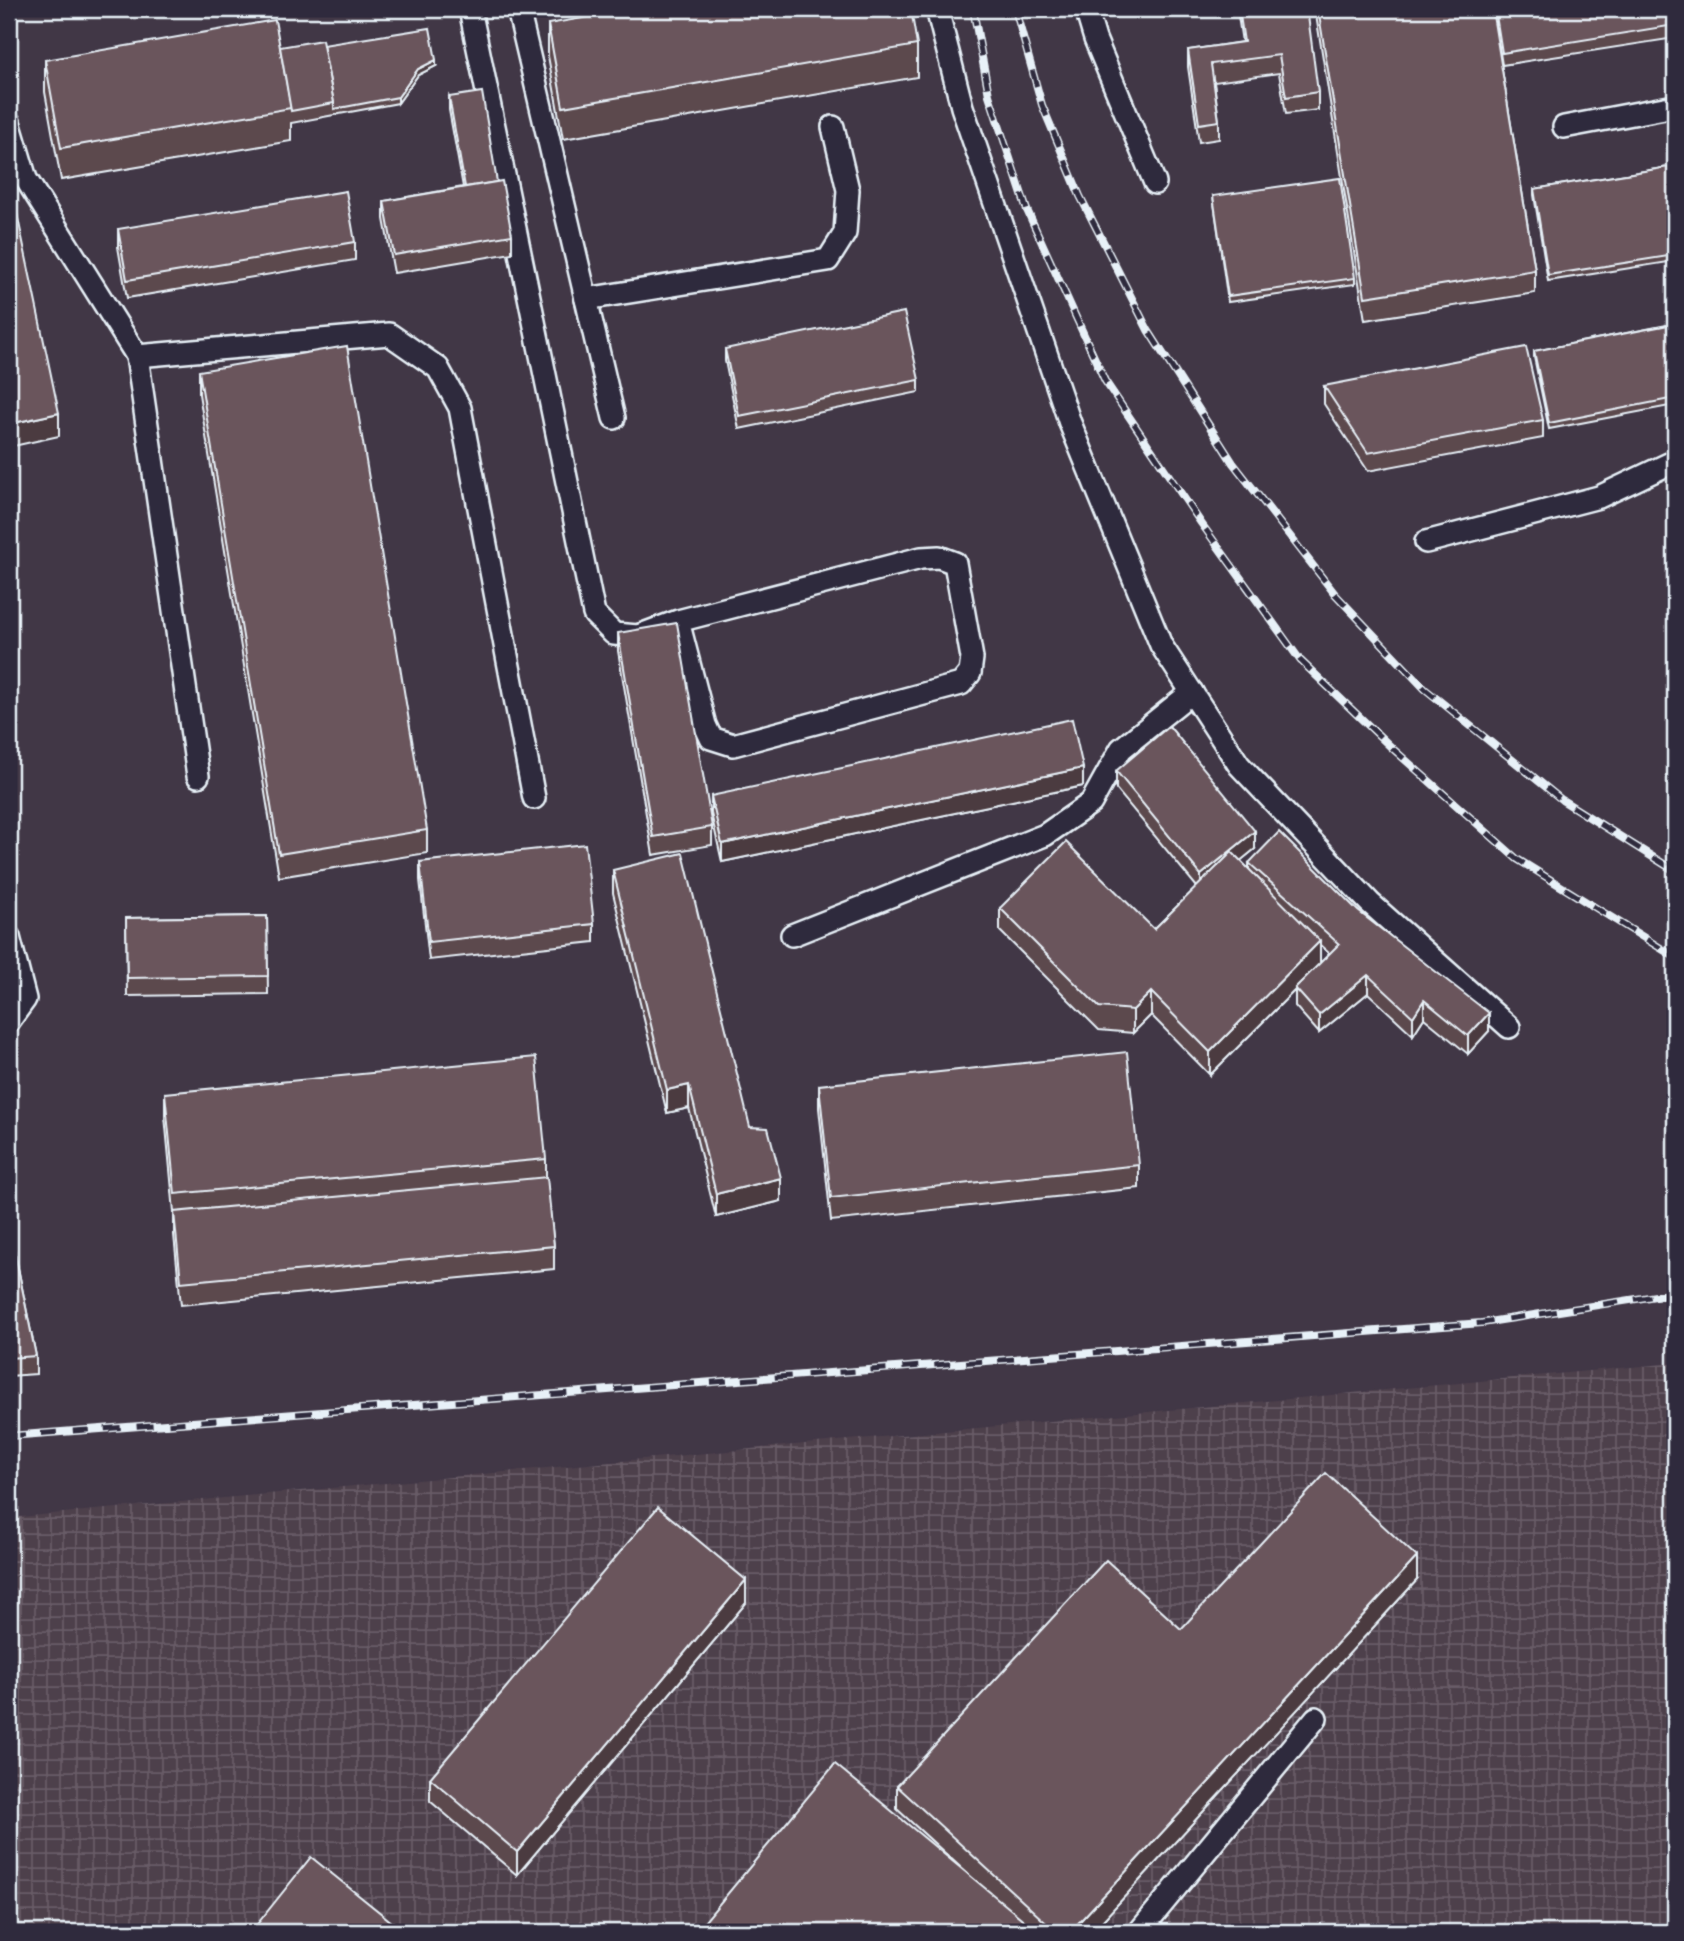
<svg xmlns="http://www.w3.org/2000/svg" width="1684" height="1941" viewBox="0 0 1684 1941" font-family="'Gochi Hand',sans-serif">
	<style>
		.industrial { fill: url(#industrial-grid) }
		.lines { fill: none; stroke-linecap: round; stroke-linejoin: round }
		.service-casing { stroke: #e8f1f8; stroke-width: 26 }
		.service { stroke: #2f2a3d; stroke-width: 21 }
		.rail-casing { stroke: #e8f1f8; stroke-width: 8 }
		.rail { stroke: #2f2a3d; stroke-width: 5; stroke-dasharray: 16; stroke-linecap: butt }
		.wall { fill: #5c484e; stroke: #e8f1f8; stroke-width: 2; fill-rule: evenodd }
		.shaded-wall { fill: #4b3b40; stroke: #e8f1f8; stroke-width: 2 }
		.building { fill: #6b545b; stroke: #e8f1f8; stroke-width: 2 }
	</style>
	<defs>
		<pattern id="industrial-grid" width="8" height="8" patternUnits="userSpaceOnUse" patternTransform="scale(1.75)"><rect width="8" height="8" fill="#4e404c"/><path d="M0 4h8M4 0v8" fill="none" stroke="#685c67"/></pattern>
	</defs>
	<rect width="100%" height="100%" fill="#413746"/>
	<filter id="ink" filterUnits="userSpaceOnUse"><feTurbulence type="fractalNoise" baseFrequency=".0143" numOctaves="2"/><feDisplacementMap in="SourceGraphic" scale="14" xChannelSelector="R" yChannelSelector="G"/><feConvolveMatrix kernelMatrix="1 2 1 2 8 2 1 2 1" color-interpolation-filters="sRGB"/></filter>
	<g filter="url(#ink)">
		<!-- industrial -->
		<path class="industrial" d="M1675,1363V1932H9V1518Z"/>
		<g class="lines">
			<defs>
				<g id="service">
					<path d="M470,9L594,614L614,634L638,636L678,621L921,558L939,557L955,563L972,658L970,673L961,684L733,745L711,738L705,725L678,621"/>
					<path d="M518,9L614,418"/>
					<path d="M937,9L962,107L1070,423L1161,645L1239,765L1370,903L1509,1027"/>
					<path d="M1086,9L1095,39L1155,183"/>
					<path d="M9,122L26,179L137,356L389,334L438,368L460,408L534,798"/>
					<path d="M1564,127L1675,106"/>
					<path d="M586,299L828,260L845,233L848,190L833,127"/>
					<path d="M137,356L198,776"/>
					<path d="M1426,542L1599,497L1675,461"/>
					<path d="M792,935L1045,835L1091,803L1121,749L1192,692"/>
					<path d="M9,937L25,999L9,1021"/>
					<path d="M1139,1932L1316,1718"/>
				</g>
			</defs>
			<!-- service casing -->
			<use href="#service" class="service-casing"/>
			<!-- service -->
			<use href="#service" class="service"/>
			<defs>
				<g id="rail">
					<path d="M973,9L989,95L1027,210L1105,381L1201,523L1300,660L1392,748L1517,859L1675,957"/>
					<path d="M1015,9L1042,105L1080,196L1148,330L1233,463L1335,594L1425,689L1562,800L1675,871"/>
					<path d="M9,1436L1482,1323L1675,1293"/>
				</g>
			</defs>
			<!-- rail casing -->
			<use href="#rail" class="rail-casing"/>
			<!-- rail -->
			<use href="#rail" class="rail"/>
		</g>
		<!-- wall -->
		<g class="wall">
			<path d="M1127,9H1161L1128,14Z"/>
			<path d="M1237,9H1283L1284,13L1318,92V110L1286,114L1279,73L1214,82L1219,121V139L1199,142L1188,67V50L1242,42Z"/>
			<path d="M1315,9H1492L1535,270V293L1365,320Z"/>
			<path d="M1493,9H1675V38L1502,65Z"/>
			<path d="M548,24L917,45V77L563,139L548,56Z"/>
			<path d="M323,45L436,66L418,75L398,103L291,123V141L61,180L45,92V60Z"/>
			<path d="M449,97L497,182L512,235V253L394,273L384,219V201L463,187L449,110Z"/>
			<path d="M1675,166V261L1548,281L1534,195V189Z"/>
			<path d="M1213,196L1355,278V284L1228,302Z"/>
			<path d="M118,229L355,242V260L127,298L118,247Z"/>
			<path d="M1675,299V405L1549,429L1534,357V351L1672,324L1669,306V300Z"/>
			<path d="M725,349L919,380V392L739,429L725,361Z"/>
			<path d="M199,371L427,830V853L279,877L199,394Z"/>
			<path d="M1324,386L1543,420V438L1368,471L1324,404Z"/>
			<path d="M618,633L712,827V845L653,855L618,651Z"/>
			<path d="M1116,771L1255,849L1240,861L1249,869V863L1358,911L1489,1031L1468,1054L1424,1018L1413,1035L1368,993L1319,1033L1295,1006V990L1210,1075L1151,1015L1133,1033L1099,1030L1000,931V908L1154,929L1197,887L1116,789ZM1320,945L1330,954L1320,963Z"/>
			<path d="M1083,786L722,862L711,813V796Z"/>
			<path d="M420,862L594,924V942L429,960L420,880Z"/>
			<path d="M613,870L750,1127L781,1201L716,1217L689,1108L667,1113L613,893Z"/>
			<path d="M267,916L268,994L127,996L126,918Z"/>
			<path d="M819,1085L1139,1165V1188L831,1221L819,1108Z"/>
			<path d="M165,1093L546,1159V1177L554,1246V1269L181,1305L174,1235V1212L165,1116Z"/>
			<path d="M9,1224L36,1356V1374L9,1376Z"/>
			<path d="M1417,1580L1092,1932H696L970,1876L897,1809V1786L1181,1629Z"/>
			<path d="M746,1603L517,1875L430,1801V1778Z"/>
		</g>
		<!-- shaded-wall -->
		<g class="shaded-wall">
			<path d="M436,60V66L418,75L398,103V97L418,69Z"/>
			<path d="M59,413V436L9,447V424Z"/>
			<path d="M1083,768V786L722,862V844Z"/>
			<path d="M1255,831V849L1201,893V875Z"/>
			<path d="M1320,941V964L1295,988V990L1210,1075V1052Z"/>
			<path d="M1368,975V993L1319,1033V1015Z"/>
			<path d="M1151,992V1015L1133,1033V1010Z"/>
			<path d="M1424,1000V1018L1413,1035V1017Z"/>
			<path d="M1489,1013V1031L1468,1054V1036Z"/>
			<path d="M689,1085V1108L667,1113V1090Z"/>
			<path d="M781,1178V1201L716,1217V1194Z"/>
			<path d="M1417,1557V1580L1092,1932H1070Z"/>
			<path d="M746,1580V1603L517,1875V1852Z"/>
			<path d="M393,1923V1932H386Z"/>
		</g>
		<!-- building -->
		<g class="building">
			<path d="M635,9H911L917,45L563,107L548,24Z"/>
			<path d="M1239,9H1283L1284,13L1308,16L1318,92L1286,97L1279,55L1211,64L1219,121L1199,124L1188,50L1244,42Z"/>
			<path d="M1318,9H1492L1535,270L1365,297Z"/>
			<path d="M1495,9H1675V25L1502,53Z"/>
			<path d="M275,20L291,108L61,148L45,60Z"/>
			<path d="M430,28L436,60L418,69L398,97L334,109V103L323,45Z"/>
			<path d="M322,40L334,103L291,111L280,47Z"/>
			<path d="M482,92L497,182L465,187L449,97Z"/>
			<path d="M1675,166V255L1548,275L1534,189Z"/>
			<path d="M1340,178L1355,278L1228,296L1213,196Z"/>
			<path d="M502,181L512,235L394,255L384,201Z"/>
			<path d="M346,191L355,242L127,280L118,229Z"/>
			<path d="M15,204L59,413L9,424V205Z"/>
			<path d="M1675,299V398L1549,423L1534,351L1674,324L1669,300Z"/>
			<path d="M904,312L919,380L739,416L725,349Z"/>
			<path d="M347,346L427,830L279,854L199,371Z"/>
			<path d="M1526,347L1543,420L1368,453L1324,386Z"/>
			<path d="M677,623L712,827L653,837L618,633Z"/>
			<path d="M1072,719L1083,768L722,844L711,796Z"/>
			<path d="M1169,726L1255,831L1201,875L1116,771Z"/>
			<path d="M1279,832L1358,911L1489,1013L1468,1036L1424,1000L1413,1017L1368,975L1319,1015L1295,988L1339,944L1249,863Z"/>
			<path d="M1066,842L1154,929L1232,852L1320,941L1210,1052L1151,992L1133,1010L1099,1007L1000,908Z"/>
			<path d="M585,844L594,924L429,942L420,862Z"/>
			<path d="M683,853L750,1127L768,1128L781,1178L716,1194L689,1085L667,1090L613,870Z"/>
			<path d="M267,916L268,976L127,978L126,918Z"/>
			<path d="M1127,1052L1139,1165L831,1198L819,1085Z"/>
			<path d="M536,1057L546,1159L175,1194L165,1093Z"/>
			<path d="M547,1177L554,1246L181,1282L174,1212Z"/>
			<path d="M9,1224L36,1356L9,1358Z"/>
			<path d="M1326,1473L1417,1557L1070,1932H1056L897,1786L1106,1560L1181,1629Z"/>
			<path d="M658,1507L746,1580L517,1852L430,1778Z"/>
			<path d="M835,1764L1038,1932H696Z"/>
			<path d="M311,1857L393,1923L386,1932H251Z"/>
		</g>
	</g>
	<!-- margin -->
	<rect width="1684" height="1941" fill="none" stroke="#2f2a3d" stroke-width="35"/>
	<rect x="18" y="18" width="1649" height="1906" fill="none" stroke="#e8f1f8" stroke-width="2.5" filter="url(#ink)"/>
</svg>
